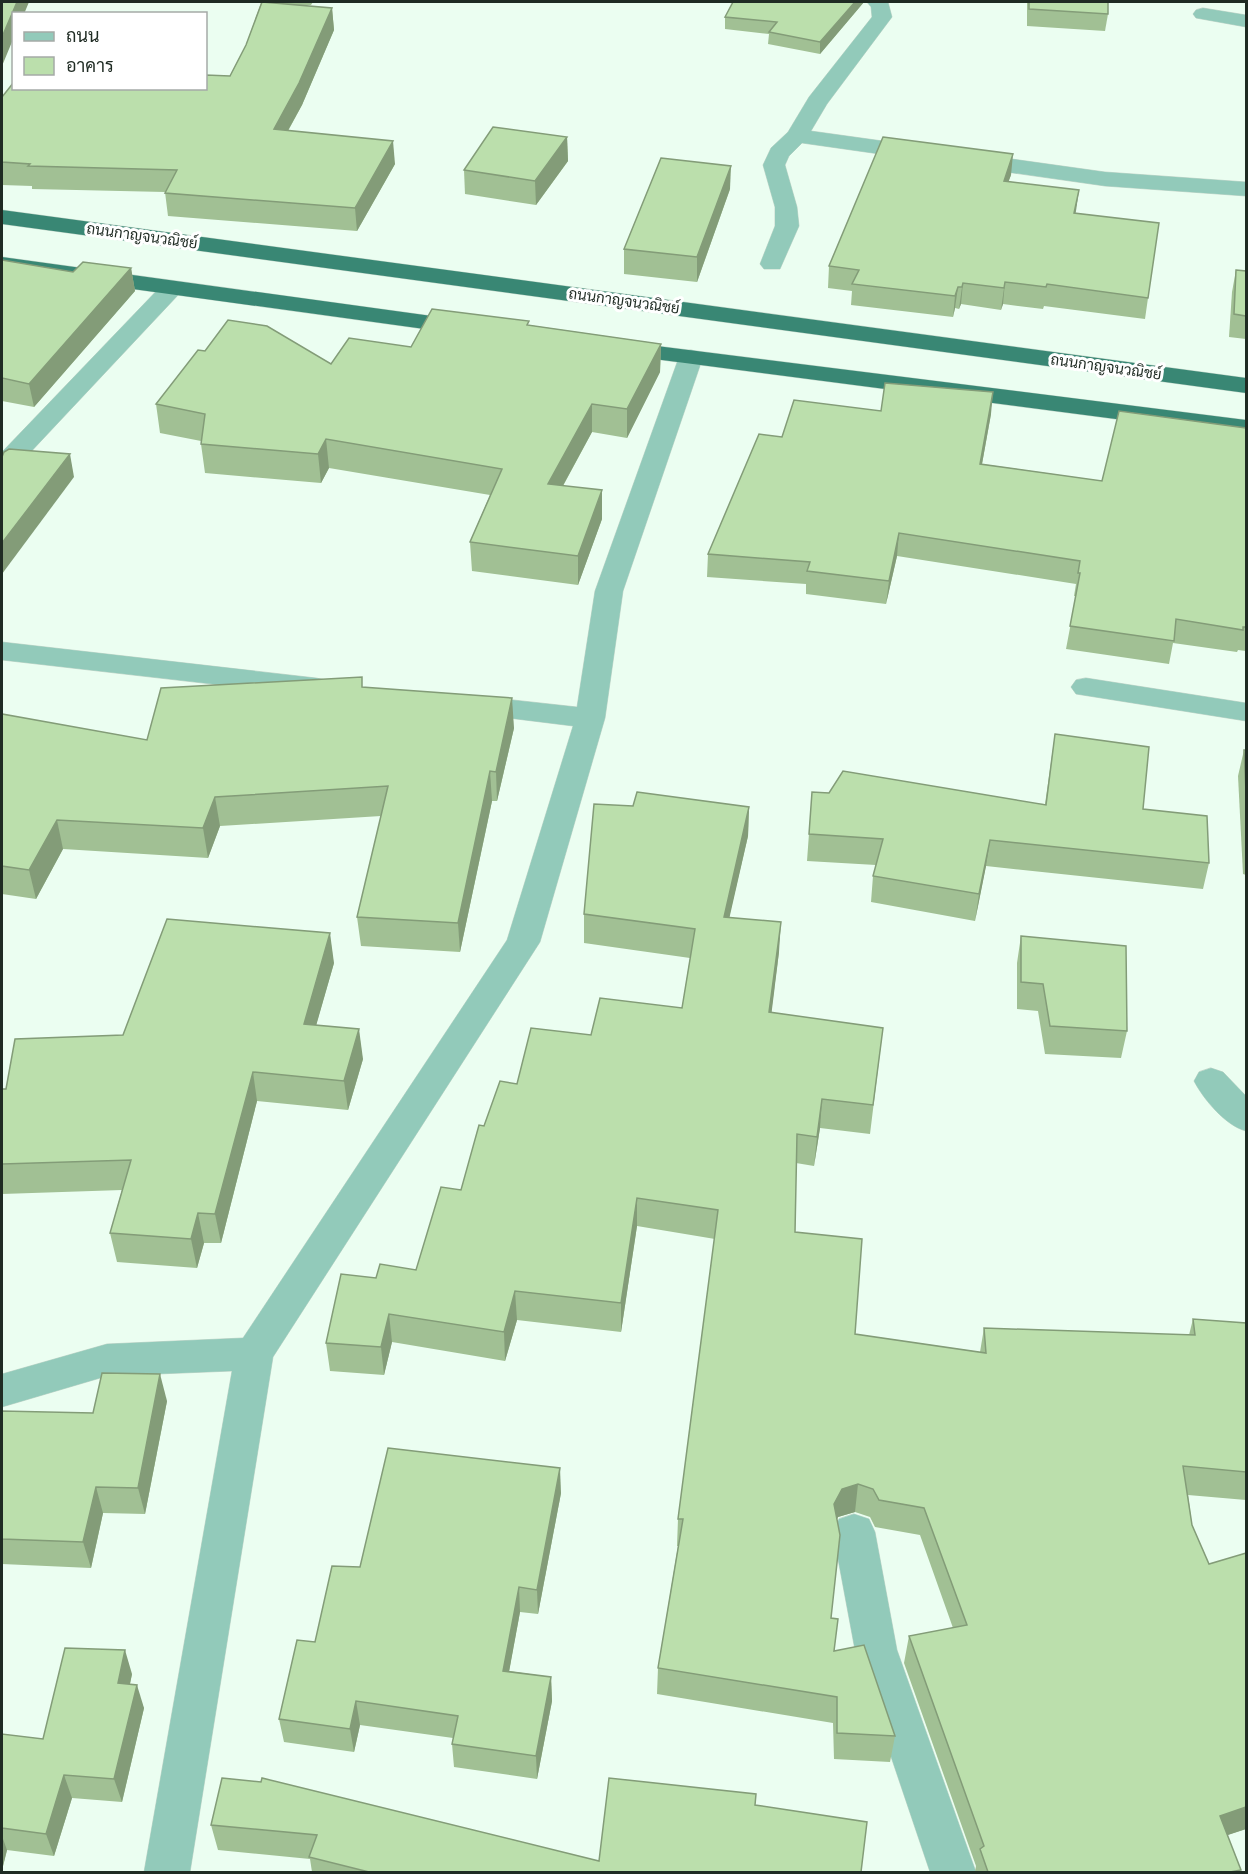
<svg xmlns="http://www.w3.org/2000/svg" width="1248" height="1874" viewBox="0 0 1248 1874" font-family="Raleway,Sarabun,sans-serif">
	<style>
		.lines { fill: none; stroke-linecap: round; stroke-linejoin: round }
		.street-casing { stroke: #c6d8cc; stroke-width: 1 }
		.highway-casing { stroke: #c6d8cc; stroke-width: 1 }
		.street { fill: #92caba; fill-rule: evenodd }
		.highway { fill: #398774; fill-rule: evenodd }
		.wall { fill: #a1c094 }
		.shaded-wall { fill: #839c78 }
		.building { fill: #bbdfac; stroke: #839c78; stroke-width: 1.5 }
		.labels { text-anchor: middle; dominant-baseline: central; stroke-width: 6; stroke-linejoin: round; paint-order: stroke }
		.far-street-label { font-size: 15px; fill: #1f2b23; stroke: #fff }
	</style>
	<rect width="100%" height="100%" fill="#ebfef1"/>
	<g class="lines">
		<defs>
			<g id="street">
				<path d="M867,2H888L892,17L827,104L811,131L1105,172L1246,182V196L1105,186L802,143L789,156L785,165L797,207L799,226L780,269H764L760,264L775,226V207L763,165L771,148L788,132L809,97L872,17L871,7Z"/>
				<path d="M1203,8L1246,15V27L1196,18L1193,14L1196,10Z"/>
				<path d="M172,281L180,283L184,288L180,293L11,473L2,475V452L164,283Z"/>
				<path d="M691,350L700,352L703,357L623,591L605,718L540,942L273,1357L190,1872H144L232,1371L107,1376L2,1407V1374L107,1344L243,1338L507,940L573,726L468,713L457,711L453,704L457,697L468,695L577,707L595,591L679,357L682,352Z"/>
				<path d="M2,642L316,678L326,680L331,687L326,694L316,696L2,660Z"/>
				<path d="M1086,678L1246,703V721L1076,694L1071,687L1076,680Z"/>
				<path d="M1211,1068L1223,1072L1246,1096V1131C1226,1126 1204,1100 1194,1081L1199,1072Z"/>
				<path d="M854,1514L869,1519L875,1532L897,1650L976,1872H930L855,1650L833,1532L839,1519Z"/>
			</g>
			<g id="highway">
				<path d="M2,210L1246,378V393L2,224Z"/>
				<path d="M2,257L468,321L477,323L480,328L477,333L468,335L2,271Z"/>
				<path d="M617,341L1246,420V436L608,353L605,348L608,343Z"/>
			</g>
		</defs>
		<!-- street casing -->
		<use href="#street" class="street-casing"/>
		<!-- highway casing -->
		<use href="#highway" class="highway-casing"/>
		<!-- street -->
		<use href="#street" class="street"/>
		<!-- highway -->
		<use href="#highway" class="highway"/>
	</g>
	<!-- wall -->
	<g class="wall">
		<path d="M231,2H313L311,5H298L332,8L334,30L302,105L288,131L395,164L357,231L168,216L165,192L32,189V186L2,185V97L230,76L246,45L261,3Z"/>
		<path d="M733,2H864L820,54L768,44L769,34L725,29V17Z"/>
		<path d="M1027,2H1108V14L1105,31L1027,26Z"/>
		<path d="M567,137L568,161L536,205L465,194L464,170Z"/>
		<path d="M1011,175L1008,182L1076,213L1148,298L1145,319L1044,306L1043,309L1003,304L1001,310L961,304L959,309L955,308L953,317L851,305L852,291L828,288L829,266Z"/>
		<path d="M730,189L697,282L624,274V249Z"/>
		<path d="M2,260L73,272L131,268L135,291L34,407L2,401Z"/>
		<path d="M1236,270L1246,271V339L1229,337L1232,292Z"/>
		<path d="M529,325L661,344L660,372L627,438L592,432L563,486L602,519L578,585L472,571L470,542L490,495L329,468L321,483L205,473L201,444V441L160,433L156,404L411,347Z"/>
		<path d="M881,411L991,414L982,464L1102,481L1246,428V651L1238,650L1237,652L1173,643L1169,664L1066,649L1076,596H1074L1076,584L897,556L886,604L806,594V584L707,577L708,554L782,437Z"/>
		<path d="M363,687L514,728L497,801H492L460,952L361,946L357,917L381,816L220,826L208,858L63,849L36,899L2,894V895V714L147,740Z"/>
		<path d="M1055,734L1143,809L1209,863L1203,889L986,866L975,921L871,902L873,876L876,865L807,861L812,792L1045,804Z"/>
		<path d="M1244,750H1246V875L1243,874L1238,776Z"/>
		<path d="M633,806L749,807L748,836L729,917L779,952L771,1013L883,1028L870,1134L820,1128L814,1166L796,1163L795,1232L855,1334L980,1352L984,1328L1189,1335L1193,1319L1246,1323V1500L1188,1495L1192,1525L1209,1564L1246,1553V1829L1227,1835L1241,1870L1240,1872H975L976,1866L904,1663L909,1636L953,1628L920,1535L875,1527L870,1517L855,1512L838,1517L837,1519L831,1618L834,1651L895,1736L890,1762L834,1759L833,1723L657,1694L658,1668L678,1546H677L678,1519L715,1239L637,1226L621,1332L517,1320L505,1361L392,1342L384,1375L330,1371L326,1343L376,1278L416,1270L461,1190L484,1126L517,1084L591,1035L682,1008L690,958L584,943V914Z"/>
		<path d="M1021,936L1127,1031L1121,1058L1045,1054L1038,1011L1017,1009V963Z"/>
		<path d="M334,963L316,1025L363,1059L348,1110L257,1101L221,1243H204L197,1268L117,1262L110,1233L122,1190L2,1194V1089H6L123,1035Z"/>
		<path d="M167,1401L145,1514L103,1513L91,1568L2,1564V1414L93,1413Z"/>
		<path d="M561,1493L538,1614L520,1612L509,1671L551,1677L552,1701L537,1779L454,1767L452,1744L453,1738L360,1725L354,1752L284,1742L279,1719L315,1642L360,1567Z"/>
		<path d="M132,1674L130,1684L144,1708L122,1802L72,1798L54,1856L7,1850L2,1870V1734L43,1739Z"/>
		<path d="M755,1805L861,1872H312L310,1859L218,1850L211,1825L599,1861Z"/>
	</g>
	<!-- shaded-wall -->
	<g class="shaded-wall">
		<path d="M17,2H29L24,14H14V37L2,66V37Z"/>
		<path d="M855,2H864L820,54V42Z"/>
		<path d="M332,8L334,30L302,105L276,152L274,129Z"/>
		<path d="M567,137L568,161L536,205L535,181Z"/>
		<path d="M393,141L395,164L357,231L355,208Z"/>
		<path d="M1013,154L1011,175L1001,202L1004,181Z"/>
		<path d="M731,166L730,189L697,282V257Z"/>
		<path d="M1079,190L1076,211L1071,234L1074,213Z"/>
		<path d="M131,268L135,291L34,407L29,384Z"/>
		<path d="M1005,282L1003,304L1001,310L1004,288Z"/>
		<path d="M963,283L961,304L959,309L962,287Z"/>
		<path d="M958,287L955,308L953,317L955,296Z"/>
		<path d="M661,344L660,372L627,438V409Z"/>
		<path d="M993,392L991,414L978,486L980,464Z"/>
		<path d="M592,404V432L548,513V484Z"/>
		<path d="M326,439L329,468L321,483L318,454Z"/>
		<path d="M70,454L74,477L2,574V543Z"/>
		<path d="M602,490V519L578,585V556Z"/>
		<path d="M899,533L897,556L886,604L889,581Z"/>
		<path d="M512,698L514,728L497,801L496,772Z"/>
		<path d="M490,771L492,801L460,952L458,923Z"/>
		<path d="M215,797L220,826L208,858L203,828Z"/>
		<path d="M749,807L748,836L723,946L724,917Z"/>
		<path d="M57,820L63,849L36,899L29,870Z"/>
		<path d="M990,840L986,866L975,921L979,894Z"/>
		<path d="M781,922L779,952L768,1042L769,1012Z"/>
		<path d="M330,933L334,963L308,1054L304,1024Z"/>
		<path d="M359,1029L363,1059L348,1110L344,1081Z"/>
		<path d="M253,1072L257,1101L221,1243L215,1214Z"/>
		<path d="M822,1099L820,1128L814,1166L817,1137Z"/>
		<path d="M637,1198V1226L621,1332V1303Z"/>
		<path d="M198,1213L204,1243L197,1268L191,1239Z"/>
		<path d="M515,1291L517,1320L505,1361L504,1332Z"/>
		<path d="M389,1314L392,1342L384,1375L381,1347Z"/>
		<path d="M160,1374L167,1401L145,1514L138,1488Z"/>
		<path d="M560,1468L561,1493L538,1614L537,1590Z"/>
		<path d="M858,1484L855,1512L838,1517L831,1531L834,1504L842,1489Z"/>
		<path d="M96,1487L103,1513L91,1568L83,1542Z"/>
		<path d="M519,1587L520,1612L505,1694L503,1671Z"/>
		<path d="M125,1650L132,1674L125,1707L118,1683Z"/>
		<path d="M551,1677L552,1701L537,1779L536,1756Z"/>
		<path d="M137,1685L144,1708L122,1802L114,1779Z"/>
		<path d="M356,1701L360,1725L354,1752L350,1729Z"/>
		<path d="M64,1775L72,1798L54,1856L46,1834Z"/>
		<path d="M1246,1807V1829L1210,1841L1220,1816Z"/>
		<path d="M2,1836L7,1850L2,1870Z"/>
	</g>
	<!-- building -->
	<g class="building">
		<path d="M2,2H17L2,37Z"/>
		<path d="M262,2L332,8L299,83L274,129L393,141L355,208L165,193L177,170L28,166L30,164L2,162V97L14,82V88H206V75L230,76L246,45Z"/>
		<path d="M733,2H855L820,42L769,32L777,22L725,17Z"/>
		<path d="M1029,2H1108V14L1029,9Z"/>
		<path d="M493,127L567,137L535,181L464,170Z"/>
		<path d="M883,137L1013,154L1004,181L1079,190L1074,213L1159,223L1148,298L1047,284L1046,287L1005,282L1004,288L963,283L962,287H958L955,296L852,284L859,270L829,266Z"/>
		<path d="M661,158L731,166L697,257L624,249Z"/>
		<path d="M2,260L73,272L83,262L131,268L29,384L2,378Z"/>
		<path d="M1236,270L1246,271V316L1234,314Z"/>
		<path d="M432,309L529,321L527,325L661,344L627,409L592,404L548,484L602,490L578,556L470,542L502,469L326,439L318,454L201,444L205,414L156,404L198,350L205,351L228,320L267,326L331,364L349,338L411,347Z"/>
		<path d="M885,383L993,392L980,464L1102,481L1119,411L1246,428V627H1243V630L1176,619L1174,641L1070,626L1080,573H1078L1080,561L899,533L889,581L807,571L810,562L708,554L759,434L782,437L794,400L881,411Z"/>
		<path d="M9,449L70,454L2,543V457L4,452Z"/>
		<path d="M362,677V687L512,698L496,772L490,771L458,923L357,917L388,786L215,797L203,828L57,820L29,870L2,866V714L147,740L161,688Z"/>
		<path d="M1055,734L1149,747L1143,809L1207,816L1209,863L990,840L979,894L873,876L883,839L809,834L812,792L829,793L843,771L1046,805Z"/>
		<path d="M1244,750H1246V792Z"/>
		<path d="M637,792L749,807L724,917L781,922L769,1012L883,1028L873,1105L822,1099L817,1137L797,1134L795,1232L862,1239L855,1334L986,1353L984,1328L1195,1335L1193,1319L1246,1323V1472L1183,1466L1192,1525L1209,1564L1246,1553V1807L1220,1816L1241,1870L1230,1872H988L980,1849L984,1846L909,1636L967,1625L924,1508L879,1500L873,1489L858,1484L842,1489L834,1504L840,1535L831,1618L838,1619L834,1651L864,1645L895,1736L837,1733V1697L658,1668L683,1519H678L718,1210L637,1198L621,1303L515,1291L504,1332L389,1314L381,1347L326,1343L341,1274L376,1278L380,1264L416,1270L441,1187L461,1190L479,1125L484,1126L500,1081L517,1084L531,1028L591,1035L600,998L682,1008L695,929L584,914L594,804L633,806Z"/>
		<path d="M167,919L330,933L304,1024L359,1029L344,1081L253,1072L215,1214L198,1213L191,1239L110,1233L131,1160L2,1164V1089H6L15,1039L123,1035Z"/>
		<path d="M1021,936L1126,946L1127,1031L1050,1026L1043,984L1021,982Z"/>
		<path d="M102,1373L160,1374L138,1488L96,1487L83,1542L2,1539V1411L93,1413Z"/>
		<path d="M388,1448L560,1468L537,1590L519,1587L503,1671L551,1677L536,1756L452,1744L458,1716L356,1701L350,1729L279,1719L297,1640L315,1642L332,1566L360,1567Z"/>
		<path d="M65,1648L125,1650L118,1683L137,1685L114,1779L64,1775L46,1834L2,1828V1734L43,1739Z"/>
		<path d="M222,1778L261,1782L262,1778L599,1861L609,1778L756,1794L755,1805L867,1822L861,1872H369L309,1857L317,1835L211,1825Z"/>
	</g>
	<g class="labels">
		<!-- far-street labels -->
		<g class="far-street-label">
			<text transform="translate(142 236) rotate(8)">ถนนกาญจนวณิชย์</text>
			<text transform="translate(624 301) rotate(8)">ถนนกาญจนวณิชย์</text>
			<text transform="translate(1106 367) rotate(8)">ถนนกาญจนวณิชย์</text>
		</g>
	</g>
	<!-- border -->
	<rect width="1248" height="1874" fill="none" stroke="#1f2b23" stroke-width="6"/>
	<!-- legend -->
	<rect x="12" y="12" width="195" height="78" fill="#ffffff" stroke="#a5aaa7" stroke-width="1.5"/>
	<rect x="24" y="32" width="30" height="9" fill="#92caba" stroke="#a5aaa7" stroke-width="1.5"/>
	<text x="66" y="42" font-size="18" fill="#1f2b23">ถนน</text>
	<rect x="24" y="57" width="30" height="18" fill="#bbdfac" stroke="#a5aaa7" stroke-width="1.5"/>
	<text x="66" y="72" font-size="18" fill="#1f2b23">อาคาร</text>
</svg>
